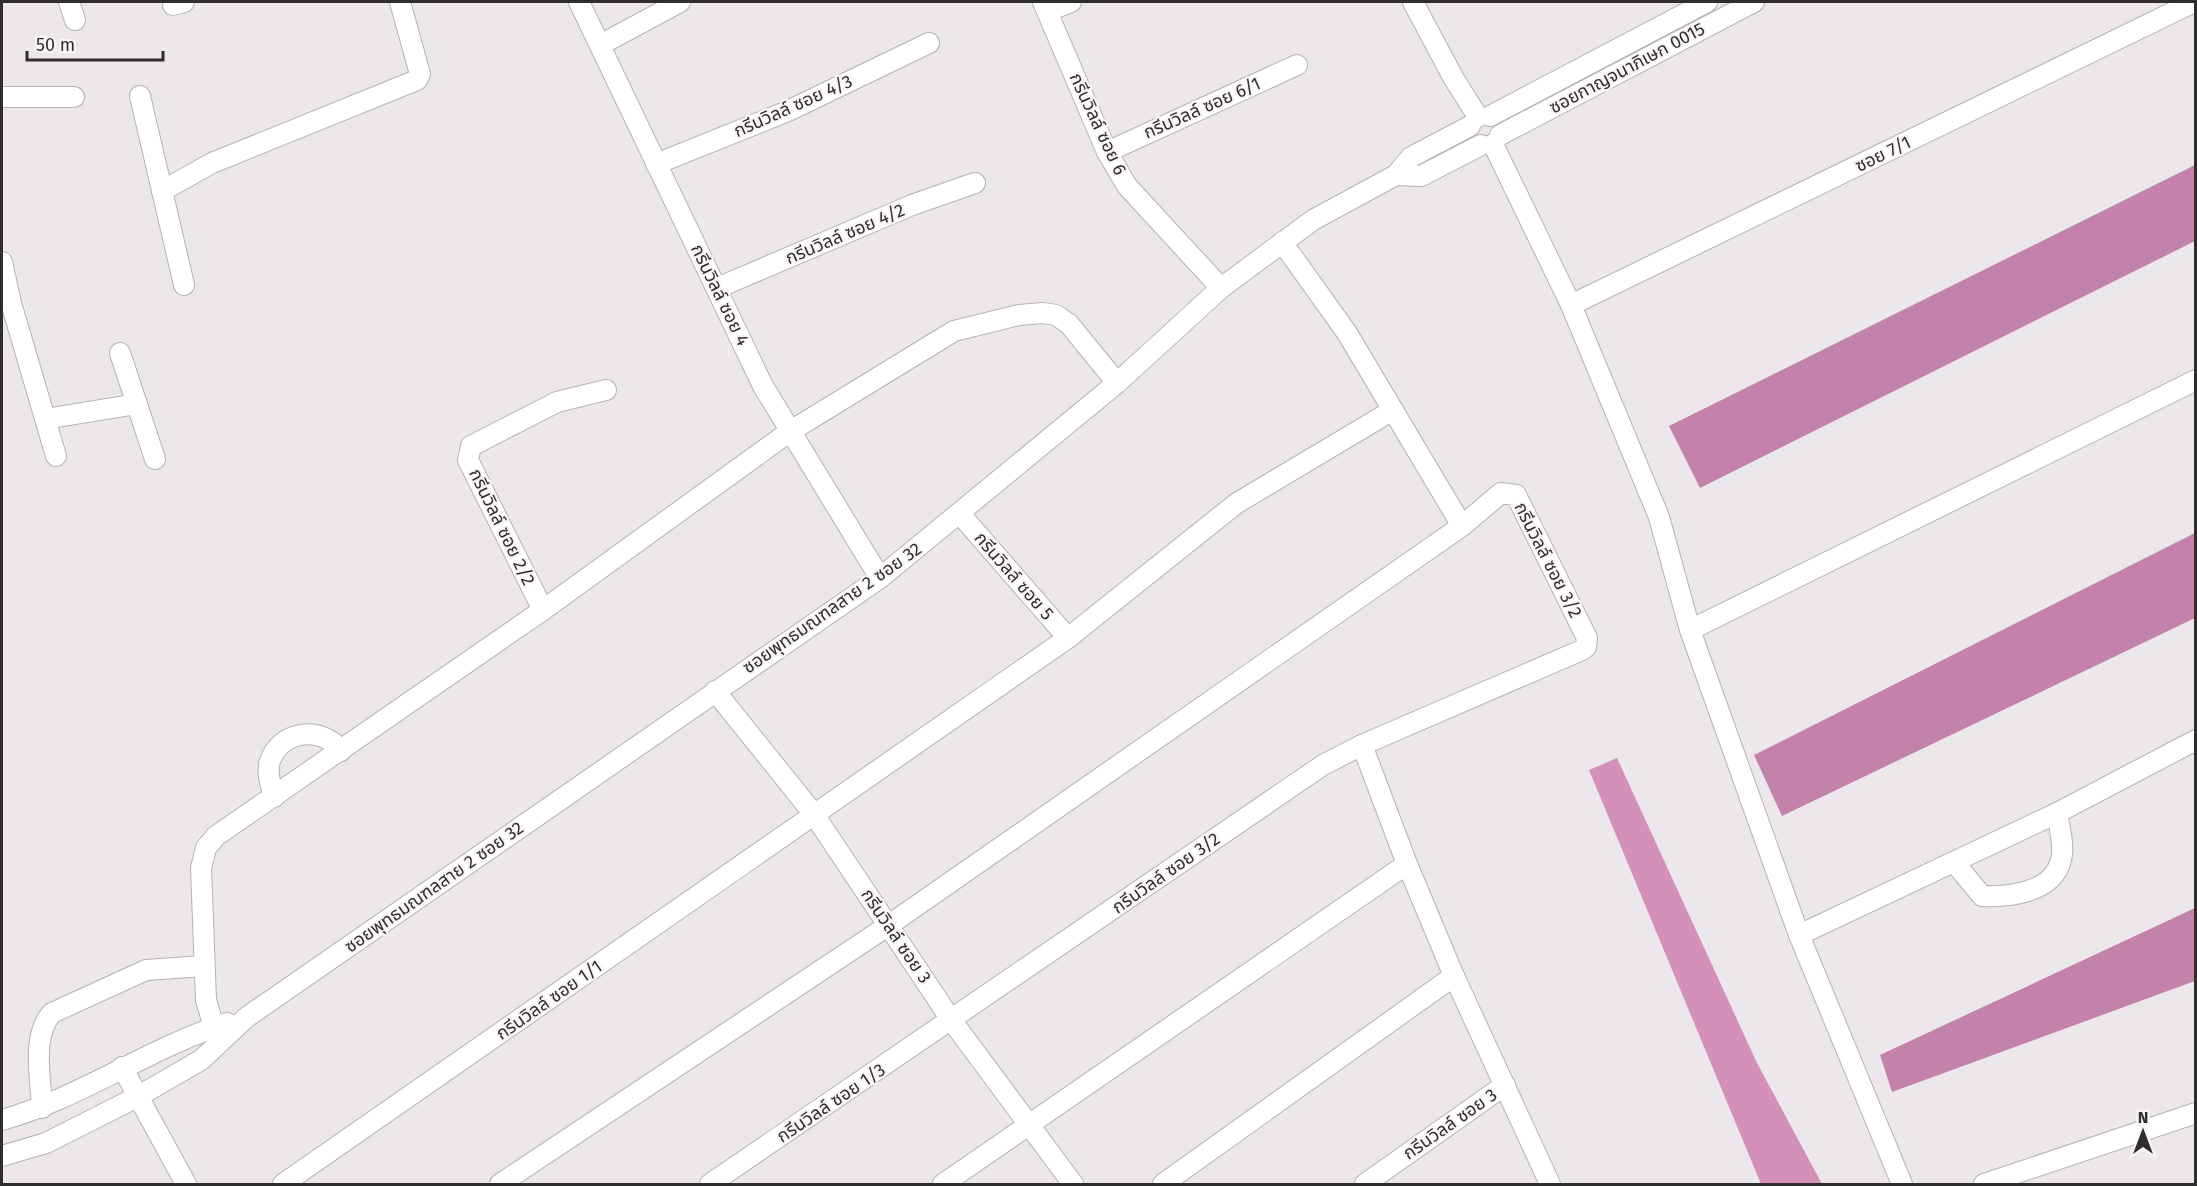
<svg xmlns="http://www.w3.org/2000/svg" width="2197" height="1186" viewBox="0 0 2197 1186" font-family="'Fira Sans','Noto Sans Thai',sans-serif">
	<style>
		.forest { fill: #d391b9 }
		.water { fill: #c382aa }
		.lines { fill: none; stroke-linecap: round; stroke-linejoin: round }
		.minor-casing { stroke: #b7b2b4; stroke-width: 22 }
		.minor { stroke: #fff; stroke-width: 20 }
		.labels { text-anchor: middle; dominant-baseline: central; stroke-width: 4.5; stroke-linejoin: round; paint-order: stroke }
		.street-label { font-size: 18px; fill: #2f2d2e; stroke: #f9f4f7 }
	</style>
	<rect width="100%" height="100%" fill="#ece7ea"/>
	<!-- forest -->
	<path class="forest" d="M1617,758L1757,1063L1822,1184H1761L1589,770Z"/>
	<!-- water -->
	<g class="water">
		<path d="M2195,165V241L1700,488L1669,426Z"/>
		<path d="M2195,533V618L1782,816L1754,755Z"/>
		<path d="M2195,908V981L1892,1092L1880,1055Z"/>
	</g>
	<g class="lines">
		<defs>
			<g id="minor">
				<path d="M69,2L75,20"/>
				<path d="M579,2L763,386L880,578"/>
				<path d="M1043,2L1107,152L1127,186L1221,288"/>
				<path d="M1413,2L1454,79L1478,117"/>
				<path d="M173,5L184,2"/>
				<path d="M1048,11L1071,2"/>
				<path d="M600,45L680,2"/>
				<path d="M140,96L184,285"/>
				<path d="M2,97H74"/>
				<path d="M1490,116L1707,2"/>
				<path d="M1500,135L1754,2"/>
				<path d="M1493,144L1571,305L1659,517L1690,630L1799,935L1902,1184"/>
				<path d="M1107,152L1297,65"/>
				<path d="M656,164L788,111L929,43"/>
				<path d="M1396,175L1421,176L1481,145"/>
				<path d="M162,191L212,163L417,80L420,74L400,2"/>
				<path d="M1282,242L1347,333L1462,526"/>
				<path d="M2,262L11,303L56,456"/>
				<path d="M717,288L912,205L975,183"/>
				<path d="M1571,305L2194,2"/>
				<path d="M120,353L155,459"/>
				<path d="M45,419L137,404"/>
				<path d="M960,514L1068,638"/>
				<path d="M543,610L468,460L471,446L557,402L606,390"/>
				<path d="M1690,630L2196,380"/>
				<path d="M715,691L813,813L952,1021L1073,1184"/>
				<path d="M1362,745L1407,864L1454,976L1550,1184"/>
				<path d="M274,797C271,786 266,772 270,761C281,729 323,726 341,751"/>
				<path d="M1954,862L1982,896C2009,897 2053,893 2061,860C2065,846 2059,827 2057,813"/>
				<path d="M1799,935L2057,813L2196,740"/>
				<path d="M214,1027L206,1000L201,868L206,848L216,836L543,610L789,432L954,331L1019,315L1043,313L1056,315L1069,324L1117,383"/>
				<path d="M122,1067L186,1184"/>
				<path d="M42,1108C41,1079 31,1036 52,1013L146,970L204,966"/>
				<path d="M2,1120C80,1098 149,1048 227,1023"/>
				<path d="M2,1156L46,1143L137,1097L201,1060L247,1017L880,578L1117,383L1221,288L1313,220L1396,175L1411,157L1470,126"/>
				<path d="M283,1184L1068,638L1237,503L1393,410"/>
				<path d="M500,1184L889,925L1462,526L1501,493L1516,495L1587,638L1586,647L1582,650L1362,745L1323,765L710,1184"/>
				<path d="M943,1184L1407,864"/>
				<path d="M1163,1184L1454,976"/>
				<path d="M1365,1184L1505,1085"/>
				<path d="M1984,1184L2196,1113"/>
			</g>
		</defs>
		<!-- minor casing -->
		<use href="#minor" class="minor-casing"/>
		<!-- minor -->
		<use href="#minor" class="minor"/>
	</g>
	<g class="labels">
		<!-- street labels -->
		<g class="street-label">
			<text transform="translate(1627 68) rotate(-28)">ซอยกาญจนาภิเษก 0015</text>
			<text transform="translate(793 106) rotate(-24)">กรีนวิลล์ ซอย 4/3</text>
			<text transform="translate(1202 108) rotate(-24)">กรีนวิลล์ ซอย 6/1</text>
			<text transform="translate(1098 124) rotate(65)">กรีนวิลล์ ซอย 6</text>
			<text transform="translate(1883 154) rotate(-26)">ซอย 7/1</text>
			<text transform="translate(845 234) rotate(-23)">กรีนวิลล์ ซอย 4/2</text>
			<text transform="translate(720 295) rotate(64)">กรีนวิลล์ ซอย 4</text>
			<text transform="translate(502 527) rotate(64)">กรีนวิลล์ ซอย 2/2</text>
			<text transform="translate(1548 560) rotate(63)">กรีนวิลล์ ซอย 3/2</text>
			<text transform="translate(1014 576) rotate(49)">กรีนวิลล์ ซอย 5</text>
			<text transform="translate(832 608) rotate(-35)">ซอยพุทธมณฑลสาย 2 ซอย 32</text>
			<text transform="translate(1166 873) rotate(-35)">กรีนวิลล์ ซอย 3/2</text>
			<text transform="translate(434 887) rotate(-35)">ซอยพุทธมณฑลสาย 2 ซอย 32</text>
			<text transform="translate(896 936) rotate(56)">กรีนวิลล์ ซอย 3</text>
			<text transform="translate(549 1000) rotate(-35)">กรีนวิลล์ ซอย 1/1</text>
			<text transform="translate(831 1103) rotate(-34)">กรีนวิลล์ ซอย 1/3</text>
			<text transform="translate(1450 1124) rotate(-35)">กรีนวิลล์ ซอย 3</text>
		</g>
	</g>
	<!-- border -->
	<rect width="2197" height="1186" fill="none" stroke="#2f2d2e" stroke-width="6"/>
	<!-- north arrow -->
	<g transform="translate(2143 1132)" stroke="#f9f4f7" stroke-width="4.5" paint-order="stroke">
	<path d="M0-4.5L10 22L0 15L-10 22Z" fill="#2f2d2e"/>
	<text y="-9" font-size="16" font-weight="bold" text-anchor="middle" fill="#2f2d2e">N</text>
	</g>
	<!-- scale -->
	<path d="M27 51v9h136v-9" fill="none" stroke="#2f2d2e" stroke-width="3"/>
	<text x="36" y="51" font-size="18" fill="#2f2d2e" stroke="#f9f4f7" stroke-width="4.5" paint-order="stroke">50 m</text>
</svg>
